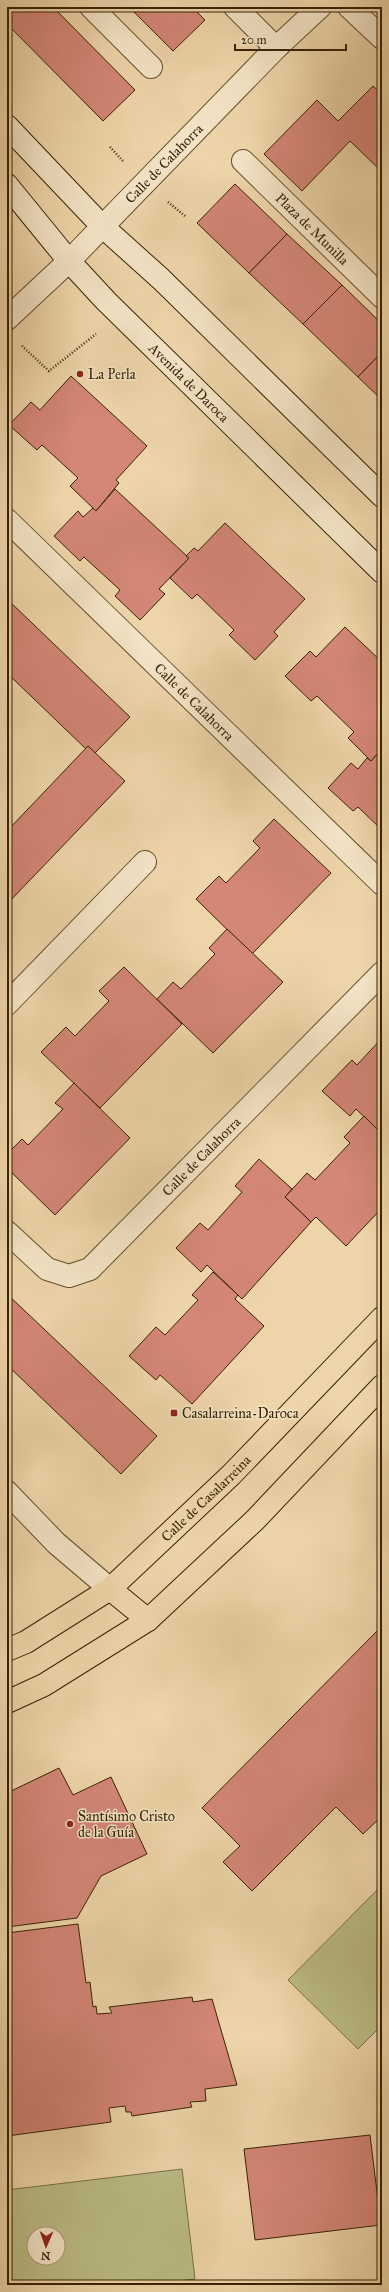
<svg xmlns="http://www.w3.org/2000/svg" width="389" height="2292" viewBox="0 0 389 2292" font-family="'IM FELL Great Primer',serif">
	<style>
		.green { fill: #bbbc86; stroke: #787046; fill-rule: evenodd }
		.building { fill: #d48677; stroke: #362305 }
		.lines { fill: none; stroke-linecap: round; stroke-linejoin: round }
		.street-casing { stroke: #64502e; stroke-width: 24 }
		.secondary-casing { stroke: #362305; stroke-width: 24 }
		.primary-casing { stroke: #362305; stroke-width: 24 }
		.path { stroke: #362305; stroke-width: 2.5; stroke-dasharray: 1 2; stroke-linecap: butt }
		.street { stroke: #f4e4c7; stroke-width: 22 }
		.secondary { stroke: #f4e4c7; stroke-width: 22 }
		.primary { stroke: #eed5a9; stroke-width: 22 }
		.poi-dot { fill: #8f2418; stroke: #f4e4c7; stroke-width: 1.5 }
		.labels { text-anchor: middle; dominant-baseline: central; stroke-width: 3; stroke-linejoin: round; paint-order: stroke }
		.street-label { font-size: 14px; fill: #362305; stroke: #f4e4c7 }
		.poi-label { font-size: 14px; fill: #362305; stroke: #f4e4c7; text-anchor: start }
	</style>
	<rect width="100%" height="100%" fill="#eed5a9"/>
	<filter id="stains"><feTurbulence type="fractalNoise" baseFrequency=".005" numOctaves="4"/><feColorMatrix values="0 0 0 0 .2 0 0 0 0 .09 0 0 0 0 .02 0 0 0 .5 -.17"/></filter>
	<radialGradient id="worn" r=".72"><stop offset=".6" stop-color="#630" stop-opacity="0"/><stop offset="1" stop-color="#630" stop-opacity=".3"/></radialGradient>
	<!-- green -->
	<g class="green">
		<path d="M382,1885V2025L358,2049L288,1980Z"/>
		<path d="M182,2169L195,2279L143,2285H7V2190ZM34,2234H58V2258H34Z"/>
	</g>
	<!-- building -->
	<g class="building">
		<path d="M7,7H53L135,90L103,121L7,24Z"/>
		<path d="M129,7H192L205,20L173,51Z"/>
		<path d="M373,86L382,94V172L350,141L302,191L264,154L317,100L338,121Z"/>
		<path d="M235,184L287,234L249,273L197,223Z"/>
		<path d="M287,234L342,285L303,324L249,273Z"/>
		<path d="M342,285L382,324V352L358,377L303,324Z"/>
		<path d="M382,352V400L358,377Z"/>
		<path d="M71,376L147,446L116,480L119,483L96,511L70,486L78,478L42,445L37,450L9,425L31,402L40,410Z"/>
		<path d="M115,489L189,558L159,589L165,594L140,620L115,596L120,590L84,557L80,561L54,536L78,511L83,517L93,508L96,511Z"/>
		<path d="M225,523L305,599L274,632L278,636L255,660L229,635L234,630L197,594L192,599L170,578L189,558L186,556L194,548L198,551Z"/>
		<path d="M7,599L130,717L95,753L88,746L86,749L7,673Z"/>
		<path d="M345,627L382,662V749L371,761L348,738L354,732L317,696L311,701L285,676L310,651L316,657Z"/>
		<path d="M88,746L125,781L7,904V831Z"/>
		<path d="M382,749V830L358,807L353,811L328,788L351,763L358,769L367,758L371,761Z"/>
		<path d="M274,819L331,873L252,954L196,899L219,876L226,883L260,848L253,841Z"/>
		<path d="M227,929L283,982L213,1053L157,999L173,982L181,989L215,954L209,948Z"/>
		<path d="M124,967L182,1024L100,1108L41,1052L66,1027L75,1036L109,1001L99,991Z"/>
		<path d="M382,1038V1134L356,1109L350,1116L322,1091L352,1060L357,1065Z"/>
		<path d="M74,1083L130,1138L55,1215L7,1168V1154L22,1139L28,1145L63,1109L55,1103Z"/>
		<path d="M364,1116L382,1134V1208L346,1246L316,1217L311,1222L285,1197L307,1173L315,1180L350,1143L344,1137Z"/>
		<path d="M259,1159L292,1189L285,1197L311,1222L242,1299L207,1265L201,1272L176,1248L200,1223L208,1230L242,1192L235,1186Z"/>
		<path d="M213,1272L238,1295L235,1299L264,1326L192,1404L160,1375L156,1380L129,1356L156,1327L165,1335L198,1300L192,1295Z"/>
		<path d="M7,1294L157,1436L121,1474L7,1365Z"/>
		<path d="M382,1626V1816L363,1834L336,1807L252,1891L223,1862L240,1846L202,1808Z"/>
		<path d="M59,1768L73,1795L111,1777L147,1854L101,1876L77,1918L7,1927V1793Z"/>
		<path d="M78,1924L86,1983L90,1982L93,2007L96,2006L97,2014L112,2013L109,2007L192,1997L193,2002L212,1999L237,2085L205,2089L206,2101L190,2102L192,2107L132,2116L131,2112H126L125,2106L109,2108L111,2122L7,2136V1933Z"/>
		<path d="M370,2135L381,2225L255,2240L244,2149Z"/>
	</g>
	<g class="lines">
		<defs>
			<g id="street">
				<path d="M91,7L151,67"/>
				<path d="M235,7L276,48"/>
				<path d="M349,7L382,38"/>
				<path id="s1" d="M243,161L382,297"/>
				<path id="s2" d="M7,319L69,261L276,48L320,7"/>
				<path id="s3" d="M7,520L382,884"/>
				<path d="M7,1004L145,862"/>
				<path id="s4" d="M7,1232L47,1269L69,1276L90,1269L382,973"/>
				<path d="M7,1492L56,1543L110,1589"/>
			</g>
			<g id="secondary">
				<path d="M7,126L102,226L161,279L382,496"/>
				<path id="s5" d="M7,185L69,261L106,301L382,572"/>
			</g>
			<g id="primary">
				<path d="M110,1589L148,1620"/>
				<path id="s6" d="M7,1650L26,1642L110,1589L231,1475L382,1318"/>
				<path d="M7,1702L44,1685L148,1620L255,1520L382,1386"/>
			</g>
		</defs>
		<!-- street casing -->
		<use href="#street" class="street-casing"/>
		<!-- secondary casing -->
		<use href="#secondary" class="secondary-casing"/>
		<!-- primary casing -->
		<use href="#primary" class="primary-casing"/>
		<!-- path -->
		<g class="path">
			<path d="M110,147L123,161"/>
			<path d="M168,202L185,216"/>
			<path d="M22,346L49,371L96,334"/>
		</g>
		<!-- street -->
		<use href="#street" class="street"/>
		<!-- secondary -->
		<use href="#secondary" class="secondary"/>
		<!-- primary -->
		<use href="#primary" class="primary"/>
	</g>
	<!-- markers -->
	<g class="poi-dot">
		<circle cx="80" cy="374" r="4"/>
		<rect x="170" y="1409" width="8" height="8" rx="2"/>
		<circle cx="70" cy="1824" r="4"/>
	</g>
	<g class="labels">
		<!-- street labels -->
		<g class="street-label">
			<text stroke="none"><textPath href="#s2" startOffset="221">Calle de Calahorra</textPath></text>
			<text stroke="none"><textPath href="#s1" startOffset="97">Plaza de Munilla</textPath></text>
			<text stroke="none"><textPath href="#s5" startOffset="269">Avenida de Daroca</textPath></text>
			<text stroke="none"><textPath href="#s3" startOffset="261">Calle de Calahorra</textPath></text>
			<text stroke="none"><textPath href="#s4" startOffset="258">Calle de Calahorra</textPath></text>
			<text stroke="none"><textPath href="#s6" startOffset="252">Calle de Casalarreina</textPath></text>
		</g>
		<!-- poi labels -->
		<g class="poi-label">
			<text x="88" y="374">La Perla</text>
			<text x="182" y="1413">Casalarreina-Daroca</text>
			<text x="78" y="1816">Santísimo Cristo<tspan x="78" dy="16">de la Guía</tspan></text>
		</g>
	</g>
	<!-- margin -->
	<rect width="389" height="2292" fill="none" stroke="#eed5a9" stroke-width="24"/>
	<rect x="8" y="8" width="373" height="2276" fill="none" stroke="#362305" stroke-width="2"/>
	<rect x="12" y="12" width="365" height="2268" fill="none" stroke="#362305"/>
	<!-- north arrow -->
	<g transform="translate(46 2246) rotate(182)"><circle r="19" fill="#f4e4c7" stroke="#a89779"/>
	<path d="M0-3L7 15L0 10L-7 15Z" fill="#8f2418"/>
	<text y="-6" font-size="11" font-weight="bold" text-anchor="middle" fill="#362305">N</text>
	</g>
	<!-- scale -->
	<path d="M235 44v6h111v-6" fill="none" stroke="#362305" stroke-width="2"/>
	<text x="241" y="44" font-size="12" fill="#362305" stroke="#f4e4c7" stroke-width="3" paint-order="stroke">20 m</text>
	<rect width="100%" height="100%" filter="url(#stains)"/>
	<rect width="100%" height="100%" fill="url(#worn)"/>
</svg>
